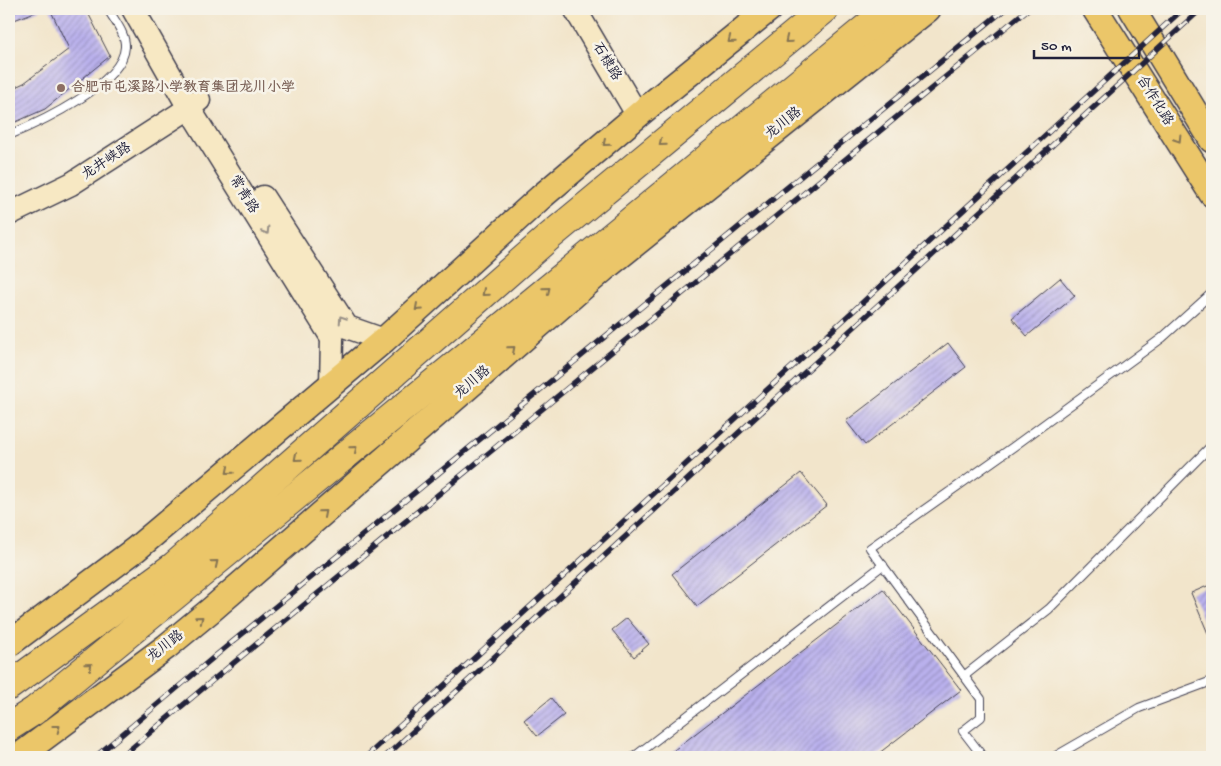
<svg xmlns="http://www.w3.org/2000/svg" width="1221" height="766" viewBox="0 0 1221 766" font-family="'Gochi Hand','LXGW WenKai TC',sans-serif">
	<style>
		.building { fill: url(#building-hatch) }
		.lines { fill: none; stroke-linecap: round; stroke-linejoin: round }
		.lane-casing { stroke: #413f51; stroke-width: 10 }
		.secondary-casing { stroke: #413f51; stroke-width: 25 }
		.primary-casing { stroke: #413f51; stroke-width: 28 }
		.highway-casing { stroke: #413f51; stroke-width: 30 }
		.lane { stroke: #fff; stroke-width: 8 }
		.secondary { stroke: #f7e8c3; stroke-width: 22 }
		.primary { stroke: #ebc669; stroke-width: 25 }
		.highway { stroke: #ebc669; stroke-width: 28 }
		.rail-casing { stroke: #22223b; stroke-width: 5.5 }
		.rail { stroke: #f7f3e8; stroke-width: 4; stroke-dasharray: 11; stroke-linecap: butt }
		.oneway { stroke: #867452 }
		.oneway2 { stroke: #978f86 }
		.education-dot { fill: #8d6e63; stroke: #f7f3e8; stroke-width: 2 }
		.labels { text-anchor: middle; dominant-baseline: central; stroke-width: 5; stroke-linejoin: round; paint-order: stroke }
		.street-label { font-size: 14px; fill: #22223b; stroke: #f7f3e8 }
		.education-label { font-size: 14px; font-weight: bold; fill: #785e54; stroke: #f7f3e8; text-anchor: start }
	</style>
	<defs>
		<pattern id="building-hatch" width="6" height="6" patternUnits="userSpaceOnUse" patternTransform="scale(1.25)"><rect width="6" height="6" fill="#bab1ed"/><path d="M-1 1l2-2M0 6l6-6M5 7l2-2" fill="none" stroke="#9790c1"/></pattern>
	</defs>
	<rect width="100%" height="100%" fill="#f7f3e8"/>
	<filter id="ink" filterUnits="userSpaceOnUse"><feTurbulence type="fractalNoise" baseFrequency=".02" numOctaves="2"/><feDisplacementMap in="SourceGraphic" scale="10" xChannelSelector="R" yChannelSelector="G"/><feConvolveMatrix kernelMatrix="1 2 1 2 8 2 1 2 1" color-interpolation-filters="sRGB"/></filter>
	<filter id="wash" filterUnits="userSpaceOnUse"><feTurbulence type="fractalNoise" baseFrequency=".0096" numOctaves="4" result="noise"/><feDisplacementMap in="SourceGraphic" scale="20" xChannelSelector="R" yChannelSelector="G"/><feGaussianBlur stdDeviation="1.12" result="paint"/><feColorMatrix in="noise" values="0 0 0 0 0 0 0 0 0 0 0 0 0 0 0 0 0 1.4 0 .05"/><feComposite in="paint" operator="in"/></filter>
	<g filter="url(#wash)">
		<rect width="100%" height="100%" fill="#f2e5cb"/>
		<g id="blocks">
			<!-- building -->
			<g class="building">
				<path d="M9,9H40V10L9,22Z"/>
				<path d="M50,9H86L110,56L45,109L9,125V90L24,83L69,49Z"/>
				<path d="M1060,278L1075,296L1027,336L1012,318Z"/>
				<path d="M948,343L966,367L865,445L846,421Z"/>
				<path d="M801,473L827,505L697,606L672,574Z"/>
				<path d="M1212,584V643L1191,593Z"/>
				<path d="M883,589L961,690L874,757H665Z"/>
				<path d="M627,618L649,644L634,657L612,630Z"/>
				<path d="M551,698L564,715L537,736L524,720Z"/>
			</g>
		</g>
	</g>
	<g filter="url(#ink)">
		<use href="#blocks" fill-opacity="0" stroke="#413f51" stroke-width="1"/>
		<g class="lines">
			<defs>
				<g id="lane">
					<path d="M9,135C39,123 123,84 125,47C126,34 114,20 108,9"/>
					<path d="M964,676L1049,609L1212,445"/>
					<path d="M634,757L883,565"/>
					<path d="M983,757L963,731L981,717V699L870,548L1013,447L1162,338L1212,293"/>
					<path d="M1054,757L1139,708L1212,681"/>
				</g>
				<g id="secondary">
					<path d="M133,9L189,108L332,338L331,385"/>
					<path d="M575,9L638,116"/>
					<path d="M263,197L347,327L384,340"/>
					<path d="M9,214L71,184L189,108L199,100"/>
				</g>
				<g id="primary">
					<path d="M1095,9L1212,194"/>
					<path d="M1132,9L1212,140"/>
					<path d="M9,644L136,549L384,340L541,197L644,110L769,9"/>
					<path d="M18,757L166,647L211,610L606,267L928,9"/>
				</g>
				<g id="highway">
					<path d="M9,686L174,566L549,237L825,9"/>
					<path d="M9,727L34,711L889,9"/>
				</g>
			</defs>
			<!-- lane casing -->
			<use href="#lane" class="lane-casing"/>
			<!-- secondary casing -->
			<use href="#secondary" class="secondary-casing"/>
			<!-- primary casing -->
			<use href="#primary" class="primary-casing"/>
			<!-- highway casing -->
			<use href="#highway" class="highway-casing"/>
			<!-- lane -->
			<use href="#lane" class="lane"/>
			<!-- secondary -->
			<use href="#secondary" class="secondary"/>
			<!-- primary -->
			<use href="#primary" class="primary"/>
			<!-- highway -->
			<use href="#highway" class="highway"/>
			<defs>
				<g id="rail">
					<path d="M95,757L214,657L1005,9"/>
					<path d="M121,757L225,670L1028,9"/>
					<path d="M366,757L1183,9"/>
					<path d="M385,757L1201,9"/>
				</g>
			</defs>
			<!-- rail casing -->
			<use href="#rail" class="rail-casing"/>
			<!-- rail -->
			<use href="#rail" class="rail"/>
		</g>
		<!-- one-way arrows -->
		<defs><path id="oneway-chevron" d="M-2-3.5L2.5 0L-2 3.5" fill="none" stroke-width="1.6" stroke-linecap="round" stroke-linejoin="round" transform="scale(1.25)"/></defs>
		<g class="oneway">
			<use href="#oneway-chevron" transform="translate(731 40) rotate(141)"/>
			<use href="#oneway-chevron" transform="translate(788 40) rotate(141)"/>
			<use href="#oneway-chevron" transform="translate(1178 139) rotate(58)"/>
			<use href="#oneway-chevron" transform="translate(606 143) rotate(140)"/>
			<use href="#oneway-chevron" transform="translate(662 143) rotate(141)"/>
			<use href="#oneway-chevron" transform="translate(547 290) rotate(-39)"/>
			<use href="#oneway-chevron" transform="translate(485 293) rotate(139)"/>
			<use href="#oneway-chevron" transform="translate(418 308) rotate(138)"/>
			<use href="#oneway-chevron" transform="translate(512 349) rotate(-41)"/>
			<use href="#oneway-chevron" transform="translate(354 449) rotate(-39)"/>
			<use href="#oneway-chevron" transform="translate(297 458) rotate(139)"/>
			<use href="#oneway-chevron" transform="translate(229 471) rotate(140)"/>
			<use href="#oneway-chevron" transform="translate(323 513) rotate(-41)"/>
			<use href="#oneway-chevron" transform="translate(215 563) rotate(-39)"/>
			<use href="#oneway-chevron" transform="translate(200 619) rotate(-39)"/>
			<use href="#oneway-chevron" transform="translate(89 666) rotate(-39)"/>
			<use href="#oneway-chevron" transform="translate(57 728) rotate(-37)"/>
		</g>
		<g class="oneway2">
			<use href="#oneway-chevron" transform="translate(266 231) rotate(58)"/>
			<use href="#oneway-chevron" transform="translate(342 319) rotate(-123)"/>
		</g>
	</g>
	<!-- markers -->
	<circle class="education-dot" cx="61" cy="88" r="5"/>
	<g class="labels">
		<!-- street labels -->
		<g class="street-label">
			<text transform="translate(606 62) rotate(59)">石棣路</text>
			<text transform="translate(1154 101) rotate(58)">合作化路</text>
			<text transform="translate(784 124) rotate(-39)">龙川路</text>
			<text transform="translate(107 162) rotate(-33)">龙井峡路</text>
			<text transform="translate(243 195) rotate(58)">常青路</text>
			<text transform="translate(473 383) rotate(-41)">龙川路</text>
			<text transform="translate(166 647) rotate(-38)">龙川路</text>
		</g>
		<!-- education labels -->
		<g class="education-label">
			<text x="71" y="88">合肥市屯溪路小学教育集团龙川小学</text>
		</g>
	</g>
	<!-- margin -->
	<rect width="1221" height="766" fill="none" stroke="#f7f3e8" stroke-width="30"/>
	<!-- scale -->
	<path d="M1034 50v8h105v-8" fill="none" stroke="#22223b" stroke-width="2.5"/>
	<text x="1041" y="50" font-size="15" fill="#22223b" stroke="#f7f3e8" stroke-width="4" paint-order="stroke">50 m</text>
</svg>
